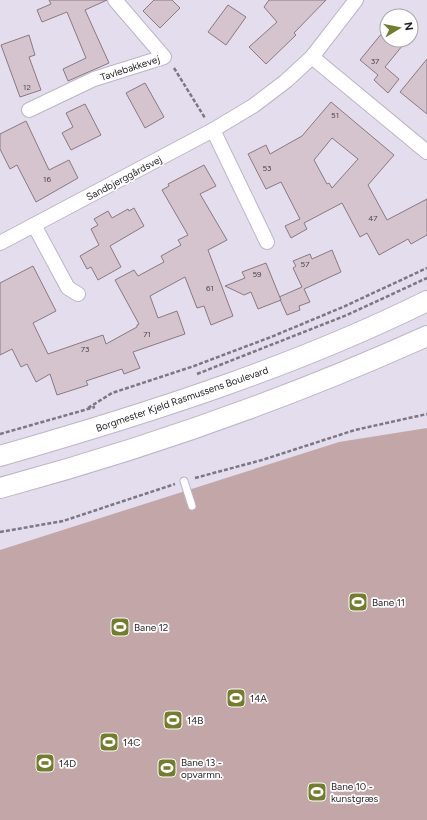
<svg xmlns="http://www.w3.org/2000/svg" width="427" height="820" viewBox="0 0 427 820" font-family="Figtree,sans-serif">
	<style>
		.green { fill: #c3a7a8 }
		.building { fill: #d5c4ce; stroke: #897982; fill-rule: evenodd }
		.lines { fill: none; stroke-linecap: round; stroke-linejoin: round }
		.lane-casing { stroke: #bdb5c5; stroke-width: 9 }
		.street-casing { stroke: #bdb5c5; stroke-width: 16 }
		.secondary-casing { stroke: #bdb5c5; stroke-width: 22 }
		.path { stroke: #7c7782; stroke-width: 2.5; stroke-dasharray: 4 2; stroke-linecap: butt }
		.lane { stroke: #fff; stroke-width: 7 }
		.street { stroke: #fff; stroke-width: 14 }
		.secondary { stroke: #fff; stroke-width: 20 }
		.labels { text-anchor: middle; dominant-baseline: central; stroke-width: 3.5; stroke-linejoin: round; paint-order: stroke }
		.number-label { font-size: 8px; fill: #4d474e }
		.street-label { font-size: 10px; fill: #201d23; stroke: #fff }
		.poi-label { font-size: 10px; fill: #201d23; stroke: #fff; text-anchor: start }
	</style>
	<rect width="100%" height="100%" fill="#e4dded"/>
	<!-- green -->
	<path class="green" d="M427,428V820H0V550L339,442Z"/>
	<!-- building -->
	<g class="building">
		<path d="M49,0H107L85,10L109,63L68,81L63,69L86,58L67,12L42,22L37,10L51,4Z"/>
		<path d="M154,0H172L180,8L160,28L143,11Z"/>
		<path d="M269,0H326L294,33L296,35L266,64L249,47L277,22L264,7Z"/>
		<path d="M228,5L246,17L226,45L208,32Z"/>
		<path d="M387,27V43L389,40H407L385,67L399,79L388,93L374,80L378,75L360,60Z"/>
		<path d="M29,35L35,55L29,57L41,90L20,97L1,45Z"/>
		<path d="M427,59V114L400,92Z"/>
		<path d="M145,83L164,117L145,128L126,93Z"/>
		<path d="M331,102L394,155L368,185L387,220L427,199V235L411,244L408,239L379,255L367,233L360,237L342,203L304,223L307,229L291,238L285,226L300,219L281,182L266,189L248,154L266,145L270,154L302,136ZM332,138L358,159L332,188L329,183L327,184L314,160Z"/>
		<path d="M85,104L101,135L71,150L62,133L73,127L66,113Z"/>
		<path d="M26,121L49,170L69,160L78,178L36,202L17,165L10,169L0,149V134Z"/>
		<path d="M204,165L216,186L200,194L227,240L208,250L233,316L211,325L204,306L197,308L185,277L150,296L158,318L177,311L185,334L133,352L140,368L124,374L122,369L86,381L88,385L57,395L50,374L36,382L27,364L21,367L12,349L0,355V283L33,266L56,311L33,323L48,354L103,335L106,344L137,327V325L139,324L115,280L134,270L138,276L164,262L161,256L181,245L178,240L188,235L162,190L169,186L168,184Z"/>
		<path d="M134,208L144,226L110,246L121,267L98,280L91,267L87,269L80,256L99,245L91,229L98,225L94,219L108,211L112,218L128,209L129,211Z"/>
		<path d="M332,250L341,272L304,289L310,302L299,306L300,310L287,315L279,297L302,287L293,268L296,266L293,261L310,254L312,259Z"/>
		<path d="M266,263L281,300L258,309L251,292L244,295L225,286L245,278L242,272Z"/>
	</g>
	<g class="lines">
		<defs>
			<path id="lane" d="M184,481L192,506"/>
			<g id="street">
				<path d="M312,57L427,152"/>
				<path d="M29,110L94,79L164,57L115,0"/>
				<path d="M213,130L267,242"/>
				<path d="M34,225L68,288L78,294"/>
				<path d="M0,243L213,130L253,106L286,81L312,57L356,0"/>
			</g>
			<g id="secondary">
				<path d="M0,456C146,414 291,368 427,301"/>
				<path d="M0,488C148,448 287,399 427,336"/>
			</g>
		</defs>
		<!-- lane casing -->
		<use href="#lane" class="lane-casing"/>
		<!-- street casing -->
		<use href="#street" class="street-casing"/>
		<!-- secondary casing -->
		<use href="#secondary" class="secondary-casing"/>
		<!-- path -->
		<g class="path">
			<path d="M174,68L205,118"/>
			<path d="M197,374L347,315L427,278"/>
			<path d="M88,408L112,393L194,366L271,337L343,307L427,268"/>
			<path d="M0,434L95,407"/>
			<path d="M195,478L262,460L355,430L427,414"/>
			<path d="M0,532L63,521L175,484"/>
		</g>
		<!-- lane -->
		<use href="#lane" class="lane"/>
		<!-- street -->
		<use href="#street" class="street"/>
		<!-- secondary -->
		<use href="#secondary" class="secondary"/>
	</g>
	<!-- icons -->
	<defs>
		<symbol id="stadium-square" viewBox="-11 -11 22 22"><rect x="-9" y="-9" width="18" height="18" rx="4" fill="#727e2b" stroke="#fff"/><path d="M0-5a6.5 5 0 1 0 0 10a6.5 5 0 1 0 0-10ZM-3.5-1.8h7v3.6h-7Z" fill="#fff"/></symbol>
	</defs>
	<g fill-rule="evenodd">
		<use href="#stadium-square" x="347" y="591" width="22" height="22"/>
		<use href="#stadium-square" x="109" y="616" width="22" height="22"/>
		<use href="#stadium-square" x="225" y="687" width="22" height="22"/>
		<use href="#stadium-square" x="162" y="709" width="22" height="22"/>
		<use href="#stadium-square" x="98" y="731" width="22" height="22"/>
		<use href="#stadium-square" x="34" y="752" width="22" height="22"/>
		<use href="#stadium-square" x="156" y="757" width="22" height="22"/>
		<use href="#stadium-square" x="306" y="781" width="22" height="22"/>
	</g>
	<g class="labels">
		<!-- number labels -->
		<g class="number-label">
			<text x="375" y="61">37</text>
			<text x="27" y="87">12</text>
			<text x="335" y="115">51</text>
			<text x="267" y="168">53</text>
			<text x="47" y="179">16</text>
			<text x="373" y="218">47</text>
			<text x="305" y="264">57</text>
			<text x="257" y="274">59</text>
			<text x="210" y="288">61</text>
			<text x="147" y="334">71</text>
			<text x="85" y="349">73</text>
		</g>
		<!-- street labels -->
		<g class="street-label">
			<text transform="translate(130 68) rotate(-18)">Tavlebakkevej</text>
			<text transform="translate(124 178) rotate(-28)">Sandbjerggårdsvej</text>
			<text transform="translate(182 399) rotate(-19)">Borgmester Kjeld Rasmussens Boulevard</text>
		</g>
		<!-- poi labels -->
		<g class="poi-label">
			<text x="372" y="602">Bane 11</text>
			<text x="134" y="627">Bane 12</text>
			<text x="250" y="698">14A</text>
			<text x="187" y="720">14B</text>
			<text x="123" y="742">14C</text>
			<text x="181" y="762">Bane 13 -<tspan x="181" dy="12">opvarmn.</tspan></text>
			<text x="59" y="763">14D</text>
			<text x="331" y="786">Bane 10 -<tspan x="331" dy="12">kunstgræs</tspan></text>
		</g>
	</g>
	<!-- north arrow -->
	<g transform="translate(399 28) rotate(80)"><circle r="19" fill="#ffffff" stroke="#a6a5a7"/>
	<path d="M0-3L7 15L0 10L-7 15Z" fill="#727e2b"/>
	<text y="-6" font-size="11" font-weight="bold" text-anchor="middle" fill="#201d23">N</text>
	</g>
</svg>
